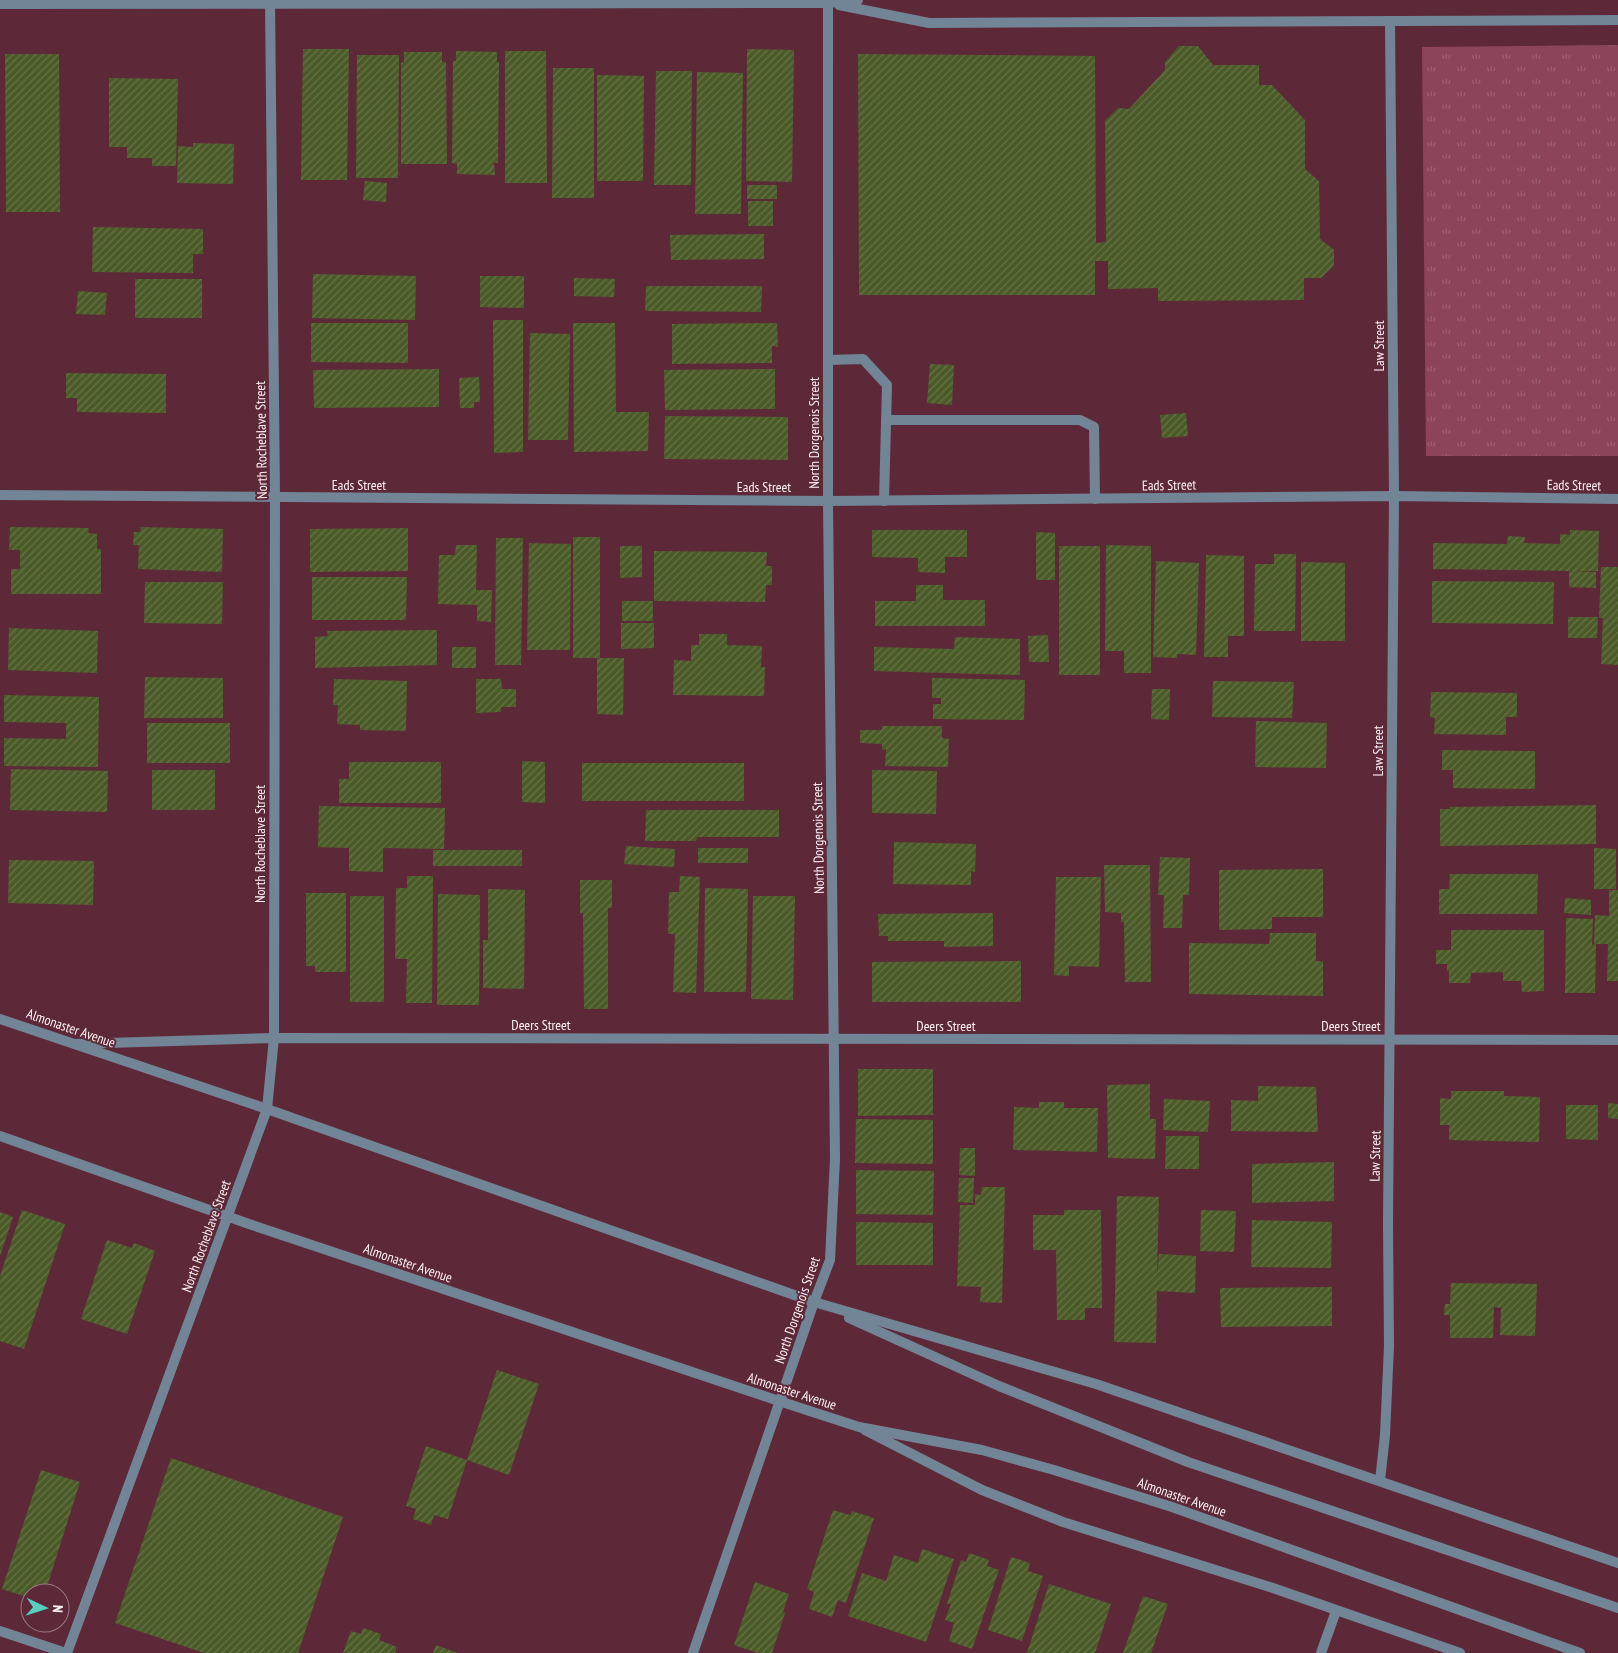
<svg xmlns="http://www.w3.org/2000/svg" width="1618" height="1653" viewBox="0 0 1618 1653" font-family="'PT Sans Narrow',sans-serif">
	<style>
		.grass { fill: url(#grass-tufts) }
		.building { fill: url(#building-hatch) }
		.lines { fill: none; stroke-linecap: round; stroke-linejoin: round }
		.service { stroke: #728596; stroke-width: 10 }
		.minor { stroke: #728596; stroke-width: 10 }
		.tertiary { stroke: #728596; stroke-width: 10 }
		.labels { text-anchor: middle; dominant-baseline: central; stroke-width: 4; stroke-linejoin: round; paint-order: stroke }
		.street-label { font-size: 14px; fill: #fef0f3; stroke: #5d2938 }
	</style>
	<defs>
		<pattern id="grass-tufts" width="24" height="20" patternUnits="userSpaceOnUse" patternTransform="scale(1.25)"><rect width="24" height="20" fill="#8e4458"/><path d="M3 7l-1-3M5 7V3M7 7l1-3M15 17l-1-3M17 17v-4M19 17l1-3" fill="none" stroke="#9f5f70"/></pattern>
		<pattern id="building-hatch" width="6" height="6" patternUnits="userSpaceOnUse" patternTransform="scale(1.25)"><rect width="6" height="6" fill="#4b5b28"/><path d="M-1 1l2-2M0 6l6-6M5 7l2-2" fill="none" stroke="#667348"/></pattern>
	</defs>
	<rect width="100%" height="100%" fill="#5d2938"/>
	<!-- grass -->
	<path class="grass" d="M1618,45V456H1426L1422,47Z"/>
	<!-- building -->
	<g class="building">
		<path d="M1179,46H1198L1213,65H1259V85H1272L1305,120V169L1319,181L1320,239L1334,250V265L1321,278H1304V300L1158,301V288L1108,289V261H1095V295H859L858,54L1095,56L1096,243L1106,242L1105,121L1118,108L1129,109L1165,70V62Z"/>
		<path d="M303,49H349L347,180H301Z"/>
		<path d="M747,49L794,50L792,182L746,181Z"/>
		<path d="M456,51L497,52V62H499L498,163H494L495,175L457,174V164L452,163L453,61H456Z"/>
		<path d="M505,51H546L547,183H505Z"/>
		<path d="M404,52H442V62H446L447,164H401V63L404,62Z"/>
		<path d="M5,54H59L60,212H6Z"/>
		<path d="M357,55H399L398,178H356Z"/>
		<path d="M553,68H594V198H552Z"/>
		<path d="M656,71H692L691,185H654Z"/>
		<path d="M697,72L743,73L741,214H695Z"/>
		<path d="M597,75L644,76L643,181H597Z"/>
		<path d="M109,78L178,79L176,166H152V158H127V147H109Z"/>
		<path d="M193,143L234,144L233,184L177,183L178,146L193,147Z"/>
		<path d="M365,181L387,183L386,202L363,200Z"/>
		<rect x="747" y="185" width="30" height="14"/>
		<rect x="748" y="201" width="25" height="25"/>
		<path d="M93,227L203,229V254H193V273L92,272Z"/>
		<path d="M764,234V259L671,260L670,235Z"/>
		<path d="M313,274L416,276L415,320L312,318Z"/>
		<path d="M480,276H524V308L480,307Z"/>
		<path d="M574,278L615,279L614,297L574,296Z"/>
		<rect x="135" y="279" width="67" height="39"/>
		<path d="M646,286H762L761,312L645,311Z"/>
		<path d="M78,291L107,293L105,315L76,314Z"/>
		<path d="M493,320H523V452L494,453Z"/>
		<path d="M311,323H408V363L311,362Z"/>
		<path d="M573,323H615L616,412H649L648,451L574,452Z"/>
		<path d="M777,323L778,347L772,346V363L672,364V324Z"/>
		<path d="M530,333L570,334L568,440H528Z"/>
		<path d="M930,364L954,365L952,405L927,403Z"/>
		<path d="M439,369V407L314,408L313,370Z"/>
		<path d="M775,369V409L665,410L664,370Z"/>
		<path d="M66,373L166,374V413L77,412V398H66Z"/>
		<path d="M479,377L480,402H474V408H460L459,378Z"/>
		<path d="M1186,413L1188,436L1162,438L1160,415Z"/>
		<path d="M665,416L788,417V460L664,459Z"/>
		<path d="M10,527L89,528L88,533L97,534V549H101V594H11V569H20V550H9Z"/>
		<path d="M141,527L223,529L222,572L138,569L139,545H133L134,532H140Z"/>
		<path d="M408,528V571L310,572V529Z"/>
		<path d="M872,530H967V557H945V573L918,572V558L872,557Z"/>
		<path d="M1570,530L1599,531L1598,571H1575L1596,572V588L1569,587V571L1433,569V543L1507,544L1508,536L1525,537L1524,543L1560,544V534L1570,535Z"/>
		<path d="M1036,532L1055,533V580H1036Z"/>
		<path d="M573,537H600V658H624L623,715L597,714V658H573Z"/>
		<path d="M496,538H523L521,665H495Z"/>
		<path d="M529,543L571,544L570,650H527Z"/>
		<path d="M456,545H477L476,590H492L491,622L477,621V605L438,604L439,555H455Z"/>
		<path d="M1106,545L1151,546V673H1124V651H1105Z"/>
		<path d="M620,546H642V577L620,578Z"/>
		<rect x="1059" y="546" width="41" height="129"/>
		<path d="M654,551L767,552L766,566H772V585H766L765,602L654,601Z"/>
		<path d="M1274,554H1296L1295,631H1254L1255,564H1274Z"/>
		<path d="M1206,555L1244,556V636H1228V657H1204Z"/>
		<path d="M1156,561L1199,563L1196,655L1177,654V658L1153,657Z"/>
		<path d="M1301,562L1345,563V641H1301Z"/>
		<path d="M1601,567H1618V665L1601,664L1603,618H1599Z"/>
		<path d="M312,577H407L406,620H312Z"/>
		<path d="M1432,581L1554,582L1553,624L1432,623Z"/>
		<path d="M145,582H223L222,624L144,623Z"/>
		<path d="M916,585H943V600H985V626H875V601H916Z"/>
		<rect x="622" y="601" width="31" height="20"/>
		<path d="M1568,617H1598L1597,638H1568Z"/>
		<path d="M621,623H654V648L621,649Z"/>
		<path d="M9,628L98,631L97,673L8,670Z"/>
		<path d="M437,630V665L315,668V637L328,636L327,631Z"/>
		<path d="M699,634H727V645L762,646L761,667H765L764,696L673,695L674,660L691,661V645H699Z"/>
		<path d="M1048,635L1049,662H1029L1028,636Z"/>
		<path d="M955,637L1020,639V675L874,671V647L954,649Z"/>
		<rect x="452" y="647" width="24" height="21"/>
		<path d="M145,677L223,678V718H144Z"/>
		<path d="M932,678L1025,680L1024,720L933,719V704H941V698H932Z"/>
		<path d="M334,679L407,681L406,731L360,730V725L337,724L338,705H333Z"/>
		<path d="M476,679H501L502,689H516V707H501V712L476,713Z"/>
		<path d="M1213,681L1294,682L1292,718L1212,717Z"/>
		<path d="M1152,689H1170L1169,720L1151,719Z"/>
		<path d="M1431,692L1517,693V717H1506V735L1434,734L1435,718L1430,717Z"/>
		<path d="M4,695L99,697L98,767L4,766V738L66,739V723L4,722Z"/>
		<path d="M1256,721L1327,723L1326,768L1255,767Z"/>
		<rect x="147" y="723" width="83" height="40"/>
		<path d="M882,726H942V738L949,739L948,767L885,766L886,749L882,750V744L860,743V730H882Z"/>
		<path d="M1442,750L1535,751V789L1453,788V770H1442Z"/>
		<path d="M522,761L545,762V803L522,802Z"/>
		<path d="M349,762H441V803H339V779H349Z"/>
		<rect x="582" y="763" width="162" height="38"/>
		<path d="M11,769L108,771L107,812L10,810Z"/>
		<rect x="152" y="770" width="63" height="40"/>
		<path d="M872,770L937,771L936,814L872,813Z"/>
		<path d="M1596,805V844L1440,846V809H1450V807Z"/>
		<path d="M319,806L445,808L444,849L383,848V872L349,871V848L318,847Z"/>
		<path d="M646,810H779V837H697L696,841H645Z"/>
		<path d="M894,842L976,844L975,872L971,871V885L893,884Z"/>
		<path d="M626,846L675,849L674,867L624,864Z"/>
		<rect x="698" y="848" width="50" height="15"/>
		<path d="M1594,848L1616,849V889H1594Z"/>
		<rect x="433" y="850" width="89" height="16"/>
		<path d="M1160,857L1190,858L1189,895H1183L1182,928H1163L1164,895H1158Z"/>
		<path d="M9,860L94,861L93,905L8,903Z"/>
		<path d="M1104,865H1150L1151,982H1125L1124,922H1121V913L1105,912Z"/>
		<path d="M1323,869V917H1272V929L1219,930V870Z"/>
		<path d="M1450,874H1538L1537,914H1439V889H1449Z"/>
		<path d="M407,876H433L432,1003H406L407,959H395L396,888H407Z"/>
		<path d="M680,876L700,877L696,993L673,992L675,934H668L669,892H679Z"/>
		<path d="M1056,877H1101L1099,967L1069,966V976L1054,975Z"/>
		<path d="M580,880H612V908H608V1009H584L583,913H580Z"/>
		<path d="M705,888L748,889L746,992H704Z"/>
		<path d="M488,889L525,890L524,989L483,988V940H488Z"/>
		<path d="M1609,890H1618V981H1607L1608,944H1596L1595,993H1565L1566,918L1593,919L1592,945L1594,944L1595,915L1609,916Z"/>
		<path d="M306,893H346V972H315V966H306Z"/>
		<path d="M438,894L480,895L479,1005H437Z"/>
		<rect x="350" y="896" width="34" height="106"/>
		<path d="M753,896H795L793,1000L751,999Z"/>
		<path d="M1565,898L1591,900V915L1564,913Z"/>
		<path d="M993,913V946L944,947V941H888V936H879L878,914Z"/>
		<path d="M1451,930H1544V991L1522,992L1521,981H1503V972L1471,973L1470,983H1449V971H1447V964H1436V950H1451Z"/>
		<path d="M1270,933H1316V961H1323V996L1189,994V943L1269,944Z"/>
		<path d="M1021,961V1002H872V962Z"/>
		<path d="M858,1069H933V1115L858,1116Z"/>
		<path d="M1150,1084V1119H1156L1155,1159L1108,1158L1107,1085Z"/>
		<path d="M1258,1086L1316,1087L1318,1132L1231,1131V1100L1258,1101Z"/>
		<path d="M1451,1091H1504V1096L1540,1097L1539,1142L1449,1140V1125H1440V1098L1451,1099Z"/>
		<path d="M1164,1099L1210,1101L1208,1132L1163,1130Z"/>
		<path d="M1039,1102H1064V1108H1098L1097,1152L1013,1150L1014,1107L1039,1108Z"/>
		<path d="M1608,1103L1618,1104V1119L1608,1118Z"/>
		<path d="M1566,1105H1598V1140L1566,1139Z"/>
		<path d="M856,1119L933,1120V1164L855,1163Z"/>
		<path d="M1166,1136H1199V1169H1165Z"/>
		<path d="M960,1148H975V1176L959,1175Z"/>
		<path d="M1334,1162V1201L1252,1203V1164Z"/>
		<path d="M856,1170L934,1171L933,1215L856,1214Z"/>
		<path d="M959,1178H974L973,1203L958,1202Z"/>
		<path d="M982,1187H1005L1002,1303L980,1302L981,1287L957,1286L960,1205H975V1194L981,1195Z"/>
		<path d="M1117,1196L1159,1197L1157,1275L1159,1254L1196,1256L1195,1293L1157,1291L1156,1343L1114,1342Z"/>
		<path d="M22,1210L65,1224L24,1349L0,1341V1276Z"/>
		<path d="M1064,1210H1101L1102,1308H1085V1320H1057L1056,1250H1033V1215H1064Z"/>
		<path d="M1201,1210L1236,1211L1234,1252L1200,1251Z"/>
		<path d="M0,1212L13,1217L0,1256Z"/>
		<path d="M1252,1220L1332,1222L1331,1268L1251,1267Z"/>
		<path d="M856,1222L933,1223V1265H856Z"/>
		<path d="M107,1240L132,1248L134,1243L155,1251L127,1334L81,1319Z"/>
		<path d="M1451,1283L1537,1284L1535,1336L1500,1335L1501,1308L1494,1307L1493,1338H1450V1315H1444L1445,1304H1450Z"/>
		<path d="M1332,1287V1326L1221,1327L1220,1288Z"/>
		<path d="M497,1370L539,1384L509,1475L467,1460Z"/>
		<path d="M426,1446L467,1460L448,1519L434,1515L431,1525L413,1519L416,1509L406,1506Z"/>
		<path d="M171,1458L343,1517L298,1653H204L115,1623Z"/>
		<path d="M41,1470L80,1482L45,1593H30V1598L2,1589Z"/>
		<path d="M833,1510L850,1515L852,1511L874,1518L846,1603L838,1600L832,1617L809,1609L814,1592L807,1589Z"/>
		<path d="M922,1549L954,1559L926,1642L848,1616L862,1573L886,1581L894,1555L918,1563Z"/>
		<path d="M969,1553L989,1560L987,1566L999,1570L972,1649L949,1641L954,1623L945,1620L951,1604H947L961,1560L966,1562Z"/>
		<path d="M1011,1557L1030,1563L1028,1571L1043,1576L1022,1641L988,1630Z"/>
		<path d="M755,1582L789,1594L783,1612L785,1613L772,1653H758L734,1645Z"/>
		<path d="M1049,1584L1111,1604L1095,1653H1027Z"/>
		<path d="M1143,1596L1168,1604L1151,1653H1123Z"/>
		<path d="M363,1628L381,1634L379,1640L397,1647L395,1653H343L351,1631L361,1634Z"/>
		<path d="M436,1645L458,1653H433Z"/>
	</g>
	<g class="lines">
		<!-- service -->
		<g class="service">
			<path d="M828,360L863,359L887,385L884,501"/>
			<path d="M886,420H1080L1094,427L1095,499"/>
		</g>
		<!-- minor -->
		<g class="minor">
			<path d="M0,495L828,501L1394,496L1618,499"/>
			<path d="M75,1044L274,1038L1618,1040"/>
			<path d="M865,1430L982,1490L1063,1522L1273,1588L1460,1653"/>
			<path d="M1380,1481L1385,1435L1389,1346L1388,1223L1394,496L1390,21"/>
			<path d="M0,1631L66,1653"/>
			<path d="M67,1653L267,1109L274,1038L275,498L270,0"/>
			<path d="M693,1653L814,1302L830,1260L835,1159L828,501V0"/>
			<path d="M1321,1653L1336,1611"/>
		</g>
		<!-- tertiary -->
		<g class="tertiary">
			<path d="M0,4L828,3L858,0"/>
			<path d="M839,5L929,23L1618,20"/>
			<path d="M0,1019L267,1109L814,1302L1096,1384L1618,1563"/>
			<path d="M0,1136L249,1224L779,1401L859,1427L982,1450L1054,1470L1172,1507L1580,1653"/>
			<path d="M849,1318L999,1386L1188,1462L1618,1608"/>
		</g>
	</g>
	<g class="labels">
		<!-- street labels -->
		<g class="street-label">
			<text transform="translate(1379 346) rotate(-90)">Law Street</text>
			<text transform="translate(814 433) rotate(-90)">North Dorgenois Street</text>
			<text transform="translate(261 440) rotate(-91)">North Rocheblave Street</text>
			<text x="359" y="485">Eads Street</text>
			<text transform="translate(1169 485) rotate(-1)">Eads Street</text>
			<text transform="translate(1574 485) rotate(1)">Eads Street</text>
			<text x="764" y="487">Eads Street</text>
			<text transform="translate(1378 751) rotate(-90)">Law Street</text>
			<text transform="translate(818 838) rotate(-91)">North Dorgenois Street</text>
			<text transform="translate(260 844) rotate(-90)">North Rocheblave Street</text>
			<text x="541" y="1025">Deers Street</text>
			<text x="946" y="1026">Deers Street</text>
			<text x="1351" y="1026">Deers Street</text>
			<text transform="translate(71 1028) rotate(19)">Almonaster Avenue</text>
			<text transform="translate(1375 1156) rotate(-89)">Law Street</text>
			<text transform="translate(206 1236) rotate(-70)">North Rocheblave Street</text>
			<text transform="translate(408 1263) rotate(19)">Almonaster Avenue</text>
			<text transform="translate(797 1310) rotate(-71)">North Dorgenois Street</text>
			<text transform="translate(792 1391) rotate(18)">Almonaster Avenue</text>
			<text transform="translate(1182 1497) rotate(19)">Almonaster Avenue</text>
		</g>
	</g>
	<!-- north arrow -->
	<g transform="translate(45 1608) rotate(94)"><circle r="24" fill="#5d2938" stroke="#9d7983"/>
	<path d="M0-4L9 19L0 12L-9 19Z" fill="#58cebf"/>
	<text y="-8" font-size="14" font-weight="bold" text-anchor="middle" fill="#fef0f3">N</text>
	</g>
</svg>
